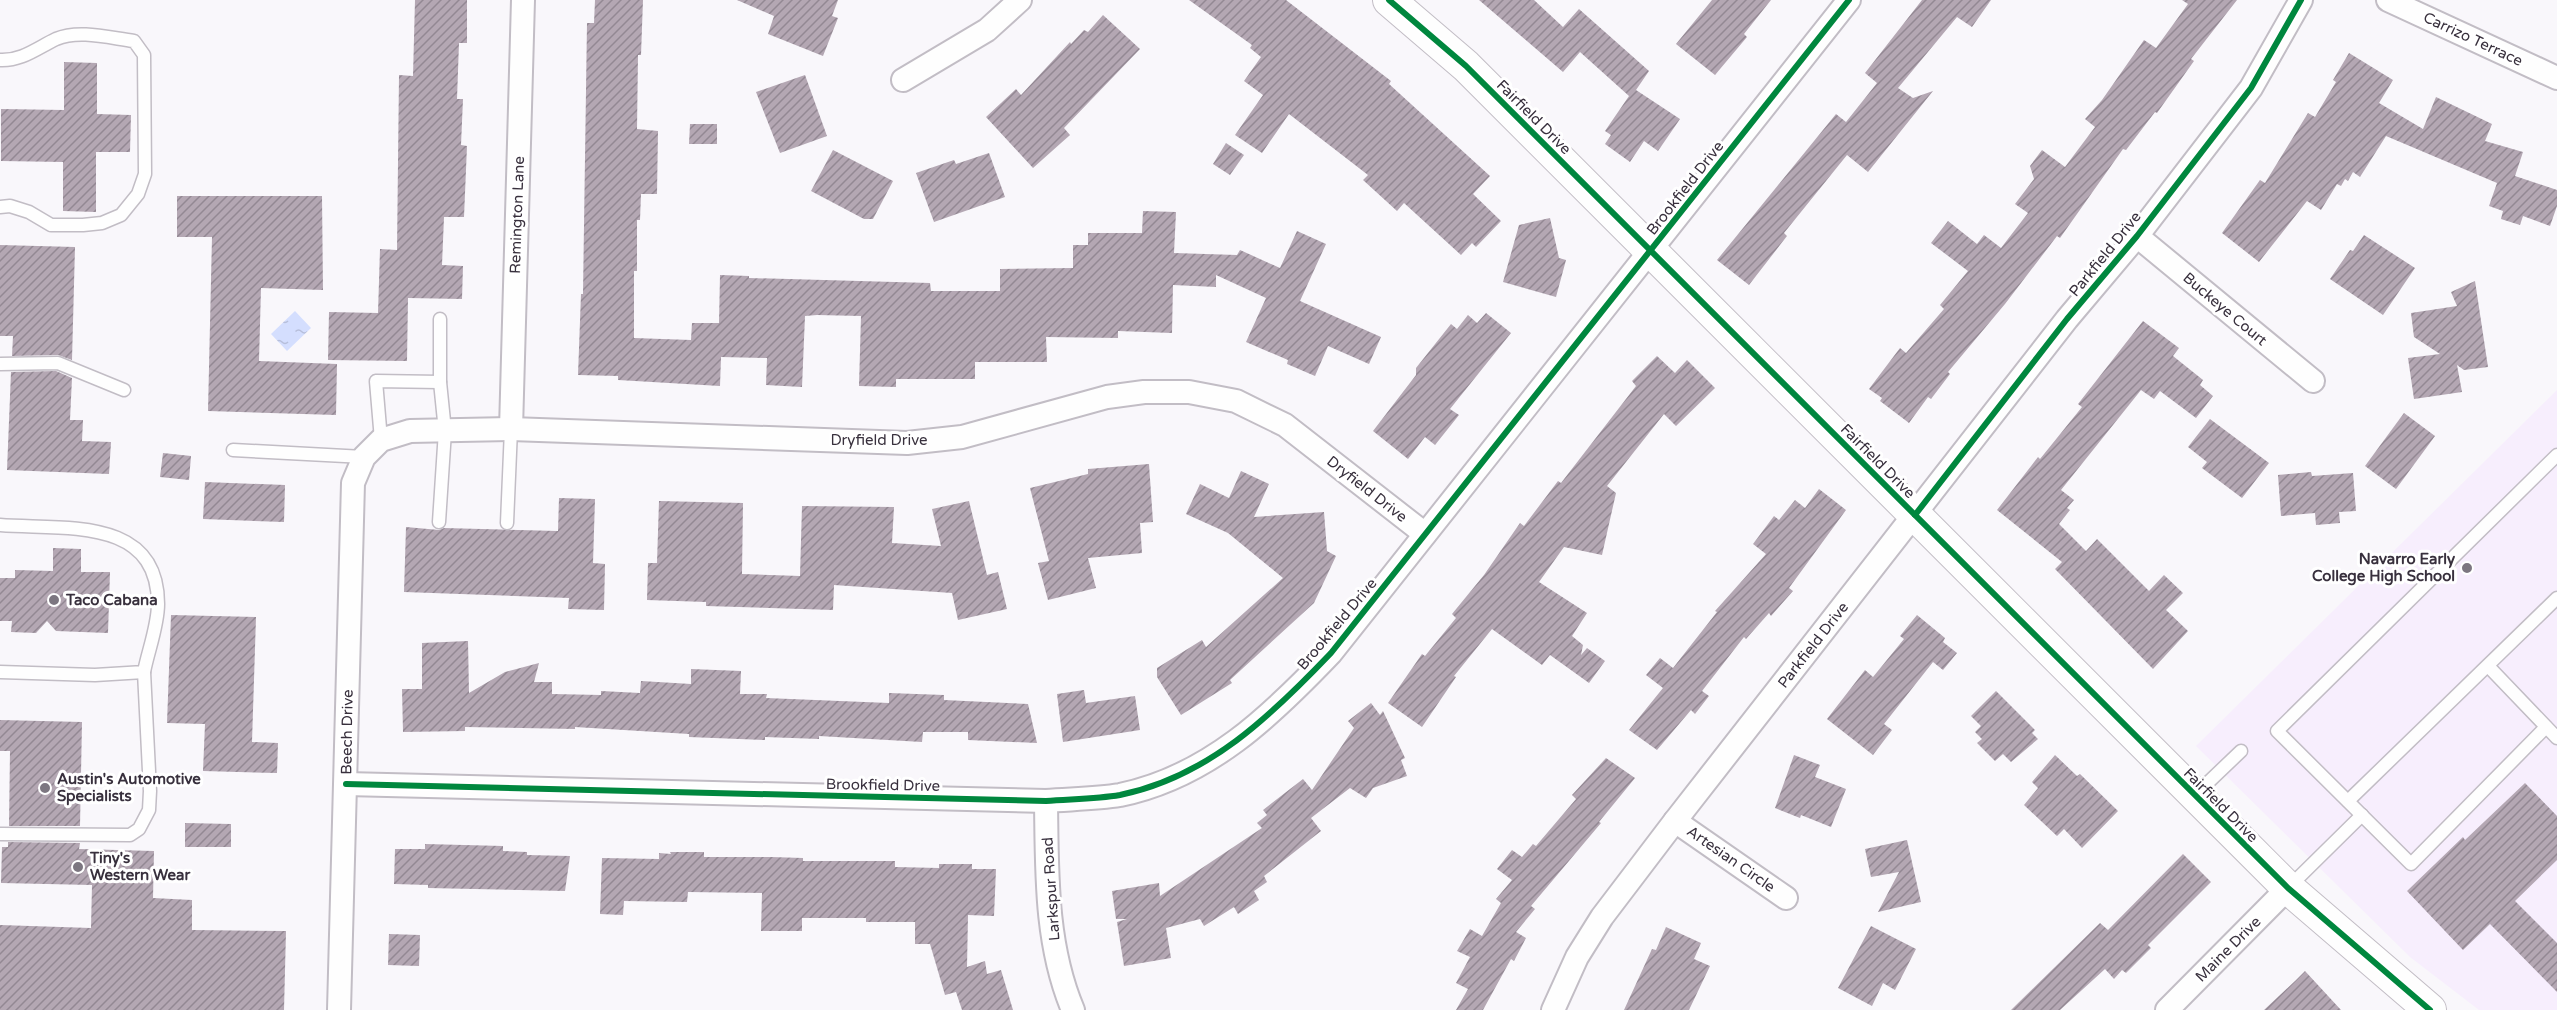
<svg xmlns="http://www.w3.org/2000/svg" width="2557" height="1010" viewBox="0 0 2557 1010" font-family="'Varela Round',sans-serif">
	<style>
		.built { fill: #f7eefd }
		.water { fill: url(#water-ripples) }
		.building { fill: url(#building-hatch) }
		.lines { fill: none; stroke-linecap: round; stroke-linejoin: round }
		.lane-casing { stroke: #c2bdc5; stroke-width: 15 }
		.street-casing { stroke: #c2bdc5; stroke-width: 26 }
		.secondary-casing { stroke: #c2bdc5; stroke-width: 34 }
		.lane { stroke: #fefefe; stroke-width: 12 }
		.street { stroke: #fefefe; stroke-width: 22 }
		.secondary { stroke: #fefefe; stroke-width: 32 }
		.cycleway-casing { stroke: #fff; stroke-width: 10 }
		.cycleway { stroke: #00873e; stroke-width: 6 }
		.poi-dot { fill: #7c7680; stroke: #fff; stroke-width: 2 }
		.labels { text-anchor: middle; dominant-baseline: central; stroke-width: 6; stroke-linejoin: round; paint-order: stroke }
		.street-label { font-size: 15px; fill: #38303d; stroke: #fff }
		.poi-label { font-size: 15px; font-weight: bold; fill: #38303d; stroke: #fff; text-anchor: start }
	</style>
	<defs>
		<pattern id="water-ripples" width="26" height="14" patternUnits="userSpaceOnUse" patternTransform="scale(1.5)"><rect width="26" height="14" fill="#d4defe"/><path d="M2 4q2-2 4 0t4 0M15 11q2-2 4 0t4 0" fill="none" stroke="#b7bfdb"/></pattern>
		<pattern id="building-hatch" width="6" height="6" patternUnits="userSpaceOnUse" patternTransform="scale(1.5)"><rect width="6" height="6" fill="#b4a7b3"/><path d="M-1 1l2-2M0 6l6-6M5 7l2-2" fill="none" stroke="#938893"/></pattern>
	</defs>
	<rect width="100%" height="100%" fill="#f9f7fb"/>
	<!-- built -->
	<path class="built" d="M2557,390V1010H2479L2410,957L2196,746Z"/>
	<!-- water -->
	<path class="water" d="M295,311L311,328L287,351L271,334Z"/>
	<!-- building -->
	<g class="building">
		<path d="M415,0H467V43H459L457,99H463L461,145L467,146L464,217H444L442,265L463,266L462,299L408,298L407,361L328,360L329,312L378,313L380,249L397,250L399,75L413,76Z"/>
		<path d="M595,0H643L641,55H638L637,129L658,131L657,194H641L640,220H637V271H634V338L691,340L692,323H719L720,275L749,276V278L930,283L931,291H1000V269L1073,268V245H1088V233H1142L1143,211L1176,212L1174,253L1237,255L1240,250L1280,268L1297,231L1326,244L1300,301L1381,337L1369,364L1328,346L1315,376L1287,364L1288,360L1246,342L1266,298L1216,275V287L1173,285L1172,333L1118,331V338L1046,337L1047,362H975V379H896V387L859,386L861,316L817,315L805,316L802,387L766,385L767,358L721,357L720,386L618,380V376L578,375L581,294H583L587,23H594Z"/>
		<path d="M737,0H838L832,16L838,18L823,56L768,34L774,16Z"/>
		<path d="M1189,0H1286L1391,81L1389,84L1490,176L1473,194L1501,221L1476,247L1472,243L1461,255L1404,203L1397,211L1363,180L1368,175L1289,114L1262,153L1235,135L1263,95L1244,81L1261,57L1250,48L1252,45Z"/>
		<path d="M1479,0H1534L1563,27L1579,9L1649,71L1636,90L1680,119L1658,151L1644,141L1630,162L1605,144L1611,135L1605,131L1629,96L1580,52L1563,72Z"/>
		<path d="M1712,0H1771L1744,34L1747,37L1715,75L1676,44Z"/>
		<path d="M1922,0H1991L1972,27L1957,17L1898,88L1913,98L1933,91L1868,172L1847,155L1784,233L1787,236L1749,285L1717,260L1836,114L1846,122L1877,83L1865,73Z"/>
		<path d="M2182,0H2237L2191,59L2194,61L2157,113L2155,112L2126,150L2123,149L2060,238L2057,236L2005,304L1948,372L1950,374L1931,399L1928,397L1909,423L1880,401L1882,398L1869,389L1900,348L1906,353L1944,309L1940,305L1968,271L1931,243L1948,221L1977,244L1984,235L2001,248L2028,213L2015,204L2034,179L2030,166L2042,150L2065,167L2095,127L2085,119L2102,100L2144,40L2156,48L2188,4Z"/>
		<path d="M1103,15L1140,49L1064,128L1070,135L1033,168L986,117L1016,89L1021,95L1070,42L1071,44L1084,30L1088,32Z"/>
		<path d="M2349,53L2393,80L2379,103L2423,129L2436,97L2492,124L2485,141L2523,152L2515,176L2557,190V206L2550,226L2523,216L2520,225L2501,219L2503,211L2489,206L2497,183L2386,136L2360,177L2353,172L2348,181L2345,179L2341,186L2337,184L2321,210L2307,201L2259,262L2222,233L2260,180L2265,183L2308,113L2315,117L2336,82L2333,80Z"/>
		<path d="M64,62L97,63V114L131,115L130,152H96V212L63,211V162L1,161V109L64,110Z"/>
		<path d="M805,75L827,136L780,153L756,92Z"/>
		<path d="M690,124H717V144H689Z"/>
		<path d="M1226,143L1244,155L1230,175L1213,164Z"/>
		<path d="M833,150L893,181L873,219H864L811,191Z"/>
		<path d="M989,153L1005,197L934,222L916,173L954,160L956,164Z"/>
		<path d="M177,196H322L323,290L261,288L259,361L337,364L336,415L208,411L212,237H177Z"/>
		<path d="M1550,218L1559,258L1566,260L1556,297L1503,282L1519,225Z"/>
		<path d="M2364,235L2415,268L2383,315L2330,279L2350,250L2353,251Z"/>
		<path d="M0,245L75,247L72,360L58,355L12,356L13,336H0Z"/>
		<path d="M2475,281L2488,367L2464,370L2457,365L2462,392L2414,399L2408,358L2440,354L2414,337L2411,313L2457,306L2451,292Z"/>
		<path d="M1486,313L1511,333L1450,409L1459,415L1435,445L1425,437L1408,459L1373,431L1416,375V368L1451,324L1457,329L1468,315L1477,323Z"/>
		<path d="M2143,321L2179,348L2173,356L2203,380L2200,385L2213,396L2196,418L2160,391L2154,399L2141,390L2061,490L2074,500L2067,508L2070,510L2059,524L2086,551L2097,539L2149,591L2164,575L2183,593L2166,610L2188,631L2153,669L2055,569L2062,562L1997,510L2038,457L2040,459L2082,407L2078,404Z"/>
		<path d="M1657,356L1675,373L1687,360L1715,388L1676,426L1664,414L1607,486L1616,493L1602,555L1564,547L1539,582L1587,613L1572,636L1583,645L1581,655L1587,648L1605,661L1589,683L1550,655L1542,665L1492,629L1454,676L1456,677L1422,727L1388,703L1422,654L1425,656L1456,618L1452,614L1484,575L1520,523L1524,526L1558,481L1561,483L1636,386L1632,381Z"/>
		<path d="M56,371L72,378L70,420H83L82,441L111,442L109,474L7,470L11,372Z"/>
		<path d="M2404,413L2435,436L2396,489L2365,466Z"/>
		<path d="M2210,419L2269,463L2242,498L2202,468L2207,462L2188,447Z"/>
		<path d="M163,453L191,456L189,480L160,477Z"/>
		<path d="M1149,464L1153,522L1140,523L1142,553L1088,558L1096,588L1048,600L1038,563L1049,561L1030,488L1088,474V469Z"/>
		<path d="M1241,471L1269,484L1254,517L1324,512L1327,551L1336,556L1314,603L1230,680L1232,683L1181,715L1157,677V668L1202,640L1206,647L1283,578L1228,533L1186,514L1200,484L1229,498Z"/>
		<path d="M2311,472L2312,476L2353,473L2356,511L2339,512L2340,523L2316,525L2315,513L2281,516L2278,475Z"/>
		<path d="M205,482L285,485L284,522L203,519Z"/>
		<path d="M1819,489L1846,510L1789,588L1793,591L1771,616L1769,613L1746,639L1744,637L1702,691L1709,696L1695,714L1691,710L1657,750L1629,730L1663,688L1646,675L1660,658L1673,668L1717,612L1715,611L1766,554L1753,544L1774,516L1779,520L1795,500L1805,508Z"/>
		<path d="M559,498L595,499L593,563L605,564L604,610L568,609L569,598L404,592L406,527L439,530L444,528L558,531Z"/>
		<path d="M659,501L743,503L742,574L800,576L802,506L894,507L892,543L941,546L932,509L969,501L987,575L998,572L1007,609L958,620L952,593L834,585L833,610L706,606V602L647,600L648,563H657Z"/>
		<path d="M53,548L81,549V572H110L108,633L56,631L47,621L36,633L11,632L12,621H0V578H15V570L53,571Z"/>
		<path d="M171,615L256,617L252,742L278,743L277,773L203,771L205,724L167,723Z"/>
		<path d="M1917,615L1945,638L1943,642L1957,653L1943,670L1933,662L1884,724L1892,730L1873,755L1827,719L1865,670L1873,677L1904,639L1900,636Z"/>
		<path d="M468,641L469,693L505,672L539,663L534,682H552V694L601,695V691L640,693L641,681L691,684V669L741,671L740,694H767L766,698L889,703V693L944,695V700L1028,704L1037,743L968,740V732H923L922,742L819,736V739L765,737V740L689,737V734L575,727V729L465,727V731L403,732L402,689H422V643Z"/>
		<path d="M1084,690L1086,703L1135,696L1140,730L1063,742L1057,694Z"/>
		<path d="M1996,691L2035,730L2032,733L2038,739L2011,762L2003,754L1995,761L1977,743L1982,739L1975,732L1981,726L1971,716Z"/>
		<path d="M1371,703L1380,715L1383,711L1405,758L1401,760L1407,776L1373,788L1366,798L1350,788L1311,818L1321,831L1264,876L1267,882L1254,891L1259,900L1238,914L1234,907L1204,926L1200,919L1166,928L1171,958L1124,966L1117,922L1127,919H1116L1112,891L1159,883L1160,896L1262,828L1257,823L1267,815L1263,810L1303,779L1312,790L1354,728L1348,721Z"/>
		<path d="M0,720L82,722L80,826H9L10,751H0Z"/>
		<path d="M1794,755L1820,765L1815,777L1846,789L1831,827L1801,815L1800,818L1775,808Z"/>
		<path d="M2055,755L2077,776L2080,774L2118,811L2082,848L2064,829L2057,836L2024,805L2038,788L2032,782Z"/>
		<path d="M1606,758L1635,778L1599,822L1601,823L1531,906L1535,909L1516,932L1526,938L1514,961L1511,959L1483,1010H1456L1468,989L1456,983L1470,957L1457,951L1470,929L1482,936L1501,903L1496,899L1512,880L1497,869L1512,850L1522,857L1533,844L1536,846L1576,799L1572,795Z"/>
		<path d="M2525,783L2557,816V860L2515,901L2557,943V992L2490,924L2463,950L2407,891L2463,837L2465,840Z"/>
		<path d="M185,823L231,824V847H185Z"/>
		<path d="M1907,840L1921,902L1878,912L1899,872L1871,877L1865,849Z"/>
		<path d="M8,842L80,843L79,849L154,851L153,898L192,900V930L286,931L284,1010H0V925L91,928L92,885L1,883L2,847H8Z"/>
		<path d="M425,844L503,846V851L527,852V855L570,856L565,891L428,888V885L394,884L395,849H425Z"/>
		<path d="M670,852H704V857H771L803,858V861H895V867L939,868V864H972V869H996L994,916L968,915L967,967L985,961L987,974L1001,970L1013,1010H962L956,992L945,995L930,944H915V922H866V918H802V931H761L762,893L688,892L687,902L624,901L623,915L600,914L602,858L659,859V853L671,854Z"/>
		<path d="M2183,854L2211,882L2148,945L2151,948L2126,973L2122,970L2114,979L2105,969L2060,1010H2011L2100,923L2108,930Z"/>
		<path d="M1871,926L1916,949L1895,990L1883,983L1872,1006L1838,988Z"/>
		<path d="M1666,927L1701,943L1694,959L1710,966L1689,1010H1624L1652,949L1656,950Z"/>
		<path d="M389,934L420,935L419,966L388,965Z"/>
		<path d="M2305,971L2341,1010H2264L2295,981Z"/>
	</g>
	<g class="lines">
		<defs>
			<g id="lane">
				<path d="M0,60C22,61 37,48 56,39C79,29 110,38 134,41L144,55L145,174L138,194L121,215L102,223L83,225H51L29,212L10,206L0,207"/>
				<path d="M0,364L58,363L124,390"/>
				<path d="M381,440L376,381L440,382V319"/>
				<path d="M233,450L364,457"/>
				<path d="M439,522L445,431L440,382"/>
				<path d="M507,523L511,429"/>
				<path d="M0,525C62,530 158,515 158,604C158,626 148,651 144,672L95,675L0,672"/>
				<path d="M2488,666L2557,738"/>
				<path d="M2546,727L2411,864L2277,731L2557,455"/>
				<path d="M2196,794L2241,751"/>
				<path d="M2348,801L2557,598"/>
				<path d="M0,834L130,835L139,829L149,810L150,791L144,672"/>
				<path d="M2289,887L2362,815"/>
			</g>
			<g id="street">
				<path d="M2388,0L2557,78"/>
				<path d="M903,80L987,30L1020,0"/>
				<path d="M2137,236L2313,381"/>
				<path d="M511,429L523,0"/>
				<path d="M346,784L1046,801C1070,799 1096,799 1120,795C1208,777 1271,716 1331,653L1849,0"/>
				<path d="M1046,801C1047,871 1045,944 1073,1010"/>
				<path d="M1675,821L1786,898"/>
				<path d="M339,1010L353,483L364,457L381,440L410,431L511,429L907,443L962,437L1107,397L1144,392H1189L1236,401L1285,425L1425,534"/>
				<path d="M1553,1010L1577,957L1602,917L1675,821L2067,319L2137,236L2251,88L2301,0"/>
				<path d="M2167,1010L2288,888"/>
			</g>
			<path id="secondary" d="M1389,0L1466,66L2288,888L2430,1010"/>
		</defs>
		<!-- lane casing -->
		<use href="#lane" class="lane-casing"/>
		<!-- street casing -->
		<use href="#street" class="street-casing"/>
		<!-- secondary casing -->
		<use href="#secondary" class="secondary-casing"/>
		<!-- lane -->
		<use href="#lane" class="lane"/>
		<!-- street -->
		<use href="#street" class="street"/>
		<!-- secondary -->
		<use href="#secondary" class="secondary"/>
		<defs>
			<g id="cycleway">
				<path d="M1389,0L1466,66L2288,888L2430,1010"/>
				<path d="M1915,515L2067,319L2137,236L2251,88L2301,0"/>
				<path d="M346,784L1046,801C1070,799 1096,799 1120,795C1208,777 1271,716 1331,653L1849,0"/>
			</g>
		</defs>
		<!-- cycleway casing -->
		<use href="#cycleway" class="cycleway-casing"/>
		<!-- cycleway -->
		<use href="#cycleway" class="cycleway"/>
	</g>
	<!-- markers -->
	<g class="poi-dot">
		<circle cx="2467" cy="568" r="6"/>
		<circle cx="54" cy="600" r="6"/>
		<circle cx="45" cy="788" r="6"/>
		<circle cx="78" cy="867" r="6"/>
	</g>
	<g class="labels">
		<!-- street labels -->
		<g class="street-label">
			<text transform="translate(2473 39) rotate(25)">Carrizo Terrace</text>
			<text transform="translate(1534 117) rotate(45)">Fairfield Drive</text>
			<text transform="translate(1685 188) rotate(-52)">Brookfield Drive</text>
			<text transform="translate(517 215) rotate(-88)">Remington Lane</text>
			<text transform="translate(2105 254) rotate(-51)">Parkfield Drive</text>
			<text transform="translate(2225 309) rotate(40)">Buckeye Court</text>
			<text x="879" y="440">Dryfield Drive</text>
			<text transform="translate(1878 461) rotate(45)">Fairfield Drive</text>
			<text transform="translate(1367 489) rotate(38)">Dryfield Drive</text>
			<text transform="translate(1337 624) rotate(-50)">Brookfield Drive</text>
			<text transform="translate(1813 645) rotate(-52)">Parkfield Drive</text>
			<text transform="translate(347 732) rotate(-89)">Beech Drive</text>
			<text transform="translate(883 785) rotate(1)">Brookfield Drive</text>
			<text transform="translate(2221 805) rotate(45)">Fairfield Drive</text>
			<text transform="translate(1731 859) rotate(35)">Artesian Circle</text>
			<text transform="translate(1051 889) rotate(-94)">Larkspur Road</text>
			<text transform="translate(2228 949) rotate(-45)">Maine Drive</text>
		</g>
		<!-- poi labels -->
		<g class="poi-label">
			<text x="2455" y="559" text-anchor="end">Navarro Early<tspan x="2455" dy="17">College High School</tspan></text>
			<text x="66" y="600">Taco Cabana</text>
			<text x="57" y="779">Austin's Automotive<tspan x="57" dy="17">Specialists</tspan></text>
			<text x="90" y="858">Tiny's<tspan x="90" dy="17">Western Wear</tspan></text>
		</g>
	</g>
</svg>
